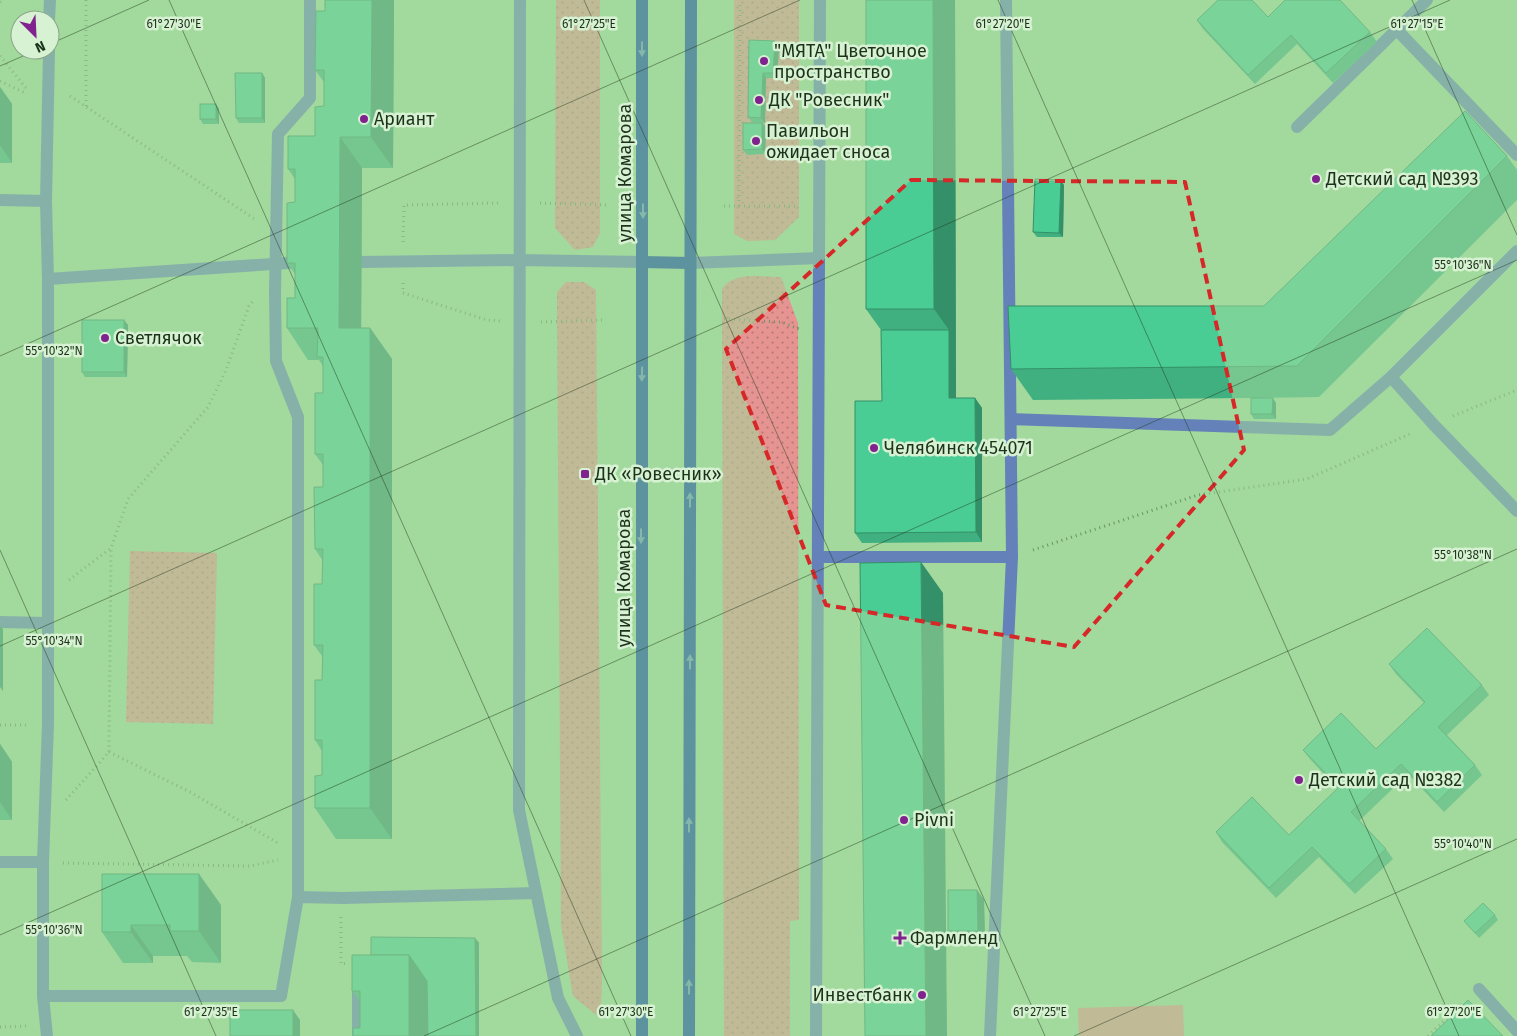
<svg xmlns="http://www.w3.org/2000/svg" width="1517" height="1036" viewBox="0 0 1517 1036" font-family="'Fira Sans',sans-serif">
	<style>
		.grass { fill: url(#grass-dots) }
		.garden { fill: #e59491 }
		.lines { fill: none; stroke-linecap: round; stroke-linejoin: round }
		.path { stroke: #6a9265; stroke-width: 3; stroke-dasharray: 1 4; stroke-linecap: butt }
		.minor { stroke: #6482b9; stroke-width: 12 }
		.major { stroke: #083fa3; stroke-width: 12 }
		.wall { fill: #40b080 }
		.shaded-wall { fill: #349068 }
		.building { fill: #4acd95; stroke: #349068 }
		.oneway { fill: #6590b9 }
		.marked { fill: none; stroke: #d62828; stroke-width: 4; stroke-dasharray: 10 6; stroke-linejoin: round }
		.ticks { fill: none; stroke: #1d321a; stroke-width: 1; stroke-opacity: 0.45 }
		.poi-dot { fill: #80238f; stroke: #d7f2d3; stroke-width: 2 }
		.labels { text-anchor: middle; dominant-baseline: central; stroke-width: 5; stroke-linejoin: round; paint-order: stroke }
		.poi-label { font-size: 18px; fill: #1d321a; stroke: #d7f2d3; text-anchor: start }
		.street-label { font-size: 18px; fill: #1d321a; stroke: #d7f2d3 }
		.ticks-label { font-size: 12px; text-anchor: middle; fill: #1d321a; stroke: #d7f2d3; stroke-width: 5; stroke-linejoin: round; paint-order: stroke }
	</style>
	<defs>
		<pattern id="grass-dots" width="8" height="8" patternUnits="userSpaceOnUse" patternTransform="scale(1.25)"><rect width="8" height="8" fill="#e59491"/><path d="M2 2h.1M6 6h.1" fill="none" stroke="#b97976" stroke-width="1.8" stroke-linecap="round"/></pattern>
	</defs>
	<rect width="100%" height="100%" fill="#a3d99c"/>
	<!-- grass -->
	<g class="grass">
		<path d="M556,0H600V233L593,247L575,250L555,228Z"/>
		<path d="M734,0H799V217L775,240L747,241L734,234Z"/>
		<path d="M781,277L798,323L799,920L790,921V1036H724L722,289C734,271 761,277 781,277Z"/>
		<path d="M566,282H584L596,290L602,983L600,1018L573,996L561,925L557,304V292Z"/>
		<path d="M130,551L217,553L213,724L126,722Z"/>
	</g>
	<!-- garden -->
	<path class="garden" d="M1183,1005L1184,1036H1079L1078,1008Z"/>
	<g class="lines">
		<!-- path -->
		<g class="path">
			<path d="M0,2L2,0"/>
			<path d="M0,56L26,88"/>
			<path d="M0,81L27,94"/>
			<path d="M70,96L256,220"/>
			<path d="M86,106V0"/>
			<path d="M540,203L607,205"/>
			<path d="M724,206H798"/>
			<path d="M739,206L740,5"/>
			<path d="M403,242L404,205L499,203"/>
			<path d="M403,283V293L487,320L500,321"/>
			<path d="M724,319L781,322L799,329"/>
			<path d="M541,322L602,320"/>
			<path d="M1453,416L1517,390"/>
			<path d="M1033,550L1198,495L1307,479L1412,433"/>
			<path d="M69,580L111,548L128,499L208,407L226,370L249,306L254,300"/>
			<path d="M0,725H27"/>
			<path d="M109,752L190,792L278,843"/>
			<path d="M66,800L109,752L111,548"/>
			<path d="M63,863L250,866L278,860"/>
			<path d="M341,917V964L348,963"/>
			<path d="M0,1027L27,1026"/>
			<path d="M1428,1036L1464,1002"/>
		</g>
		<!-- minor -->
		<g class="minor">
			<path d="M520,0L519,810L558,998L577,1036"/>
			<path d="M49,20L50,0"/>
			<path d="M1397,30L1517,155"/>
			<path d="M1297,127L1427,0"/>
			<path d="M0,200L46,201"/>
			<path d="M361,262L518,260L643,262"/>
			<path d="M690,263L819,258"/>
			<path d="M48,279L303,262"/>
			<path d="M1391,377L1433,424L1517,511"/>
			<path d="M1011,419L1330,430L1391,377L1517,251"/>
			<path d="M818,557H1012"/>
			<path d="M0,622L46,623"/>
			<path d="M0,862H43"/>
			<path d="M298,897V417L276,361L275,293L278,134L310,98V0"/>
			<path d="M1479,989L1517,1031"/>
			<path d="M43,996H281L298,897L343,898L536,893"/>
			<path d="M47,1036L43,996V862L48,724V279L46,201L49,50"/>
			<path d="M358,1036V982"/>
			<path d="M816,1036L820,0"/>
			<path d="M990,1036L1012,557L1006,0"/>
		</g>
		<!-- major -->
		<g class="major">
			<path d="M643,262L690,263"/>
			<path d="M642,1036V0"/>
			<path d="M689,1036L691,0"/>
		</g>
	</g>
	<!-- wall -->
	<g class="wall">
		<path d="M325,0H394L393,168H362L361,328H370L392,359V839H336L315,808L322,775V751L315,740L322,680V656L314,645L322,584L323,561L315,549L323,487V465L315,454L323,393V366L319,360H308L287,328L295,298V274L287,263L295,202V179L288,169L315,136L324,106V82L315,70L325,11Z"/>
		<path d="M866,0H955L956,398H975L982,408V542L862,543L855,533L882,401L881,330L866,309Z"/>
		<path d="M1268,17L1370,32L1377,42L1333,83L1297,44L1255,84L1203,29L1197,20Z"/>
		<path d="M749,40L779,46L777,78H766L765,123H762L766,127L765,154L747,155L743,150L761,123L752,122L748,117Z"/>
		<path d="M262,73L265,78V123H239L236,118Z"/>
		<path d="M0,87L12,104V163H0Z"/>
		<path d="M216,104L219,109V124H203L200,119Z"/>
		<path d="M1507,156L1517,170V200L1319,397L1260,398L1276,403V419H1254L1251,414V398L1033,400L1011,369L1264,306Z"/>
		<path d="M1064,185L1063,237H1037L1033,232Z"/>
		<path d="M124,320L128,325L127,377H85L82,372Z"/>
		<path d="M1389,664L1482,685L1489,695L1447,735L1475,765L1482,775L1444,812L1408,774L1359,821L1386,849L1393,859L1355,894L1319,857L1276,898L1222,842L1216,832L1289,835L1338,789L1310,759L1303,750L1376,749L1424,703L1396,674Z"/>
		<path d="M0,744L12,762V820H0Z"/>
		<path d="M977,890L984,900L985,941H955L948,931Z"/>
		<path d="M221,905V963L192,962L187,956H153V963H123L102,932Z"/>
		<path d="M1495,915L1498,920L1479,938L1464,921Z"/>
		<path d="M475,938L479,943V1036H353L360,1028V1001L352,991L371,955Z"/>
	</g>
	<!-- shaded-wall -->
	<g class="shaded-wall">
		<path d="M372,0H394L393,168L371,137Z"/>
		<path d="M933,0H955L956,408L949,398V330L934,309Z"/>
		<path d="M775,41L779,46L777,78L773,73Z"/>
		<path d="M262,73L265,78V123L262,118Z"/>
		<path d="M763,73L766,78L765,123L761,118Z"/>
		<path d="M0,87L12,104V163L0,145Z"/>
		<path d="M216,104L219,109V124L216,119Z"/>
		<path d="M762,123L766,127L765,154L762,149Z"/>
		<path d="M340,137L362,168L361,360L339,328Z"/>
		<path d="M1061,180L1064,185L1063,237L1059,233Z"/>
		<path d="M124,320L128,325L127,377L124,372Z"/>
		<path d="M370,328L392,359V839L370,808Z"/>
		<path d="M975,398L982,408V542L976,532Z"/>
		<path d="M1273,398L1276,403V419L1272,414Z"/>
		<path d="M921,562L943,593L947,1036H926Z"/>
		<path d="M0,626L3,629V691L0,687Z"/>
		<path d="M0,744L12,762V820L0,802Z"/>
		<path d="M199,874L221,905V963L199,931Z"/>
		<path d="M977,890L984,900L985,941L978,931Z"/>
		<path d="M131,925L153,956V963L131,932Z"/>
		<path d="M475,938L479,943V1036H476Z"/>
		<path d="M409,955L431,986V1036H409Z"/>
		<path d="M293,1010L300,1020V1036H293Z"/>
	</g>
	<!-- building -->
	<g class="building">
		<path d="M325,0H372L371,137H340L339,328H370V808H315V776L322,775V740H315V680H322L323,645H314V584H322L323,549H315L314,487H323V454H315V393H323V357H317L318,328H287V298H295V263H287V203L295,202V169H288V136H315V107L324,106V70H315L316,11H325Z"/>
		<path d="M866,0H933L934,309H866Z"/>
		<path d="M1218,0H1252L1268,17L1285,0H1340L1370,32L1326,73L1291,35L1248,75L1197,20Z"/>
		<path d="M749,40L775,41L773,73H763L761,118L748,117Z"/>
		<path d="M235,73H262V118H236Z"/>
		<rect x="200" y="104" width="16" height="15"/>
		<path d="M1465,111L1507,156L1297,366L1011,369L1008,306H1264Z"/>
		<path d="M743,123H762V149L743,150Z"/>
		<path d="M1035,179L1061,180L1059,233L1033,232Z"/>
		<rect x="82" y="320" width="42" height="52"/>
		<path d="M881,330H949V398H975L976,532L855,533V401H882Z"/>
		<path d="M1251,398H1273L1272,414H1251Z"/>
		<path d="M921,562L926,1036H865L860,563Z"/>
		<path d="M1427,628L1482,685L1438,727L1475,765L1437,802L1401,764L1351,812L1386,849L1349,884L1312,847L1269,888L1216,832L1252,797L1289,835L1339,787L1303,750L1341,713L1376,749L1425,702L1389,664Z"/>
		<path d="M102,874H199V931H170V925H131V932H102Z"/>
		<path d="M948,890H977L978,931H948Z"/>
		<path d="M1483,903L1495,915L1475,933L1464,921Z"/>
		<path d="M371,937L475,938L476,1036H428L427,981L409,955H371Z"/>
		<path d="M352,955H409V1036H353V1028H360V991H352Z"/>
		<path d="M1468,1000L1503,1036H1431Z"/>
		<rect x="230" y="1010" width="63" height="26"/>
	</g>
	<!-- one-way arrows -->
	<defs><path id="oneway-solid" d="M-6-.8H1V-3.2L6.5 0L1 3.2V.8H-6Z" transform="scale(1.25)"/></defs>
	<g class="oneway">
		<use href="#oneway-solid" transform="translate(642 49) rotate(90)"/>
		<use href="#oneway-solid" transform="translate(643 211) rotate(90)"/>
		<use href="#oneway-solid" transform="translate(642 374) rotate(91)"/>
		<use href="#oneway-solid" transform="translate(690 500) rotate(-90)"/>
		<use href="#oneway-solid" transform="translate(641 536) rotate(90)"/>
		<use href="#oneway-solid" transform="translate(690 662) rotate(-90)"/>
		<use href="#oneway-solid" transform="translate(689 825) rotate(-90)"/>
		<use href="#oneway-solid" transform="translate(689 987) rotate(-90)"/>
	</g>
	<!-- marked area -->
	<path d="M0 0H1517V1036H0ZM911,180L1185,182L1244,450L1074,647L826,605L726,349Z" fill="#a3d99c" fill-opacity=".55" fill-rule="evenodd"/>
	<path class="marked" d="M911,180L1185,182L1244,450L1074,647L826,605L726,349Z"/>
	<!-- ticks -->
	<path class="ticks" d="M169,0L631,1036M584,0L1045,1036M998,0L1459,1036M1412,0L1517,235M50,44L149,0M0,66L37,50M0,356L800,0M0,550L216,1036M0,646L1450,0M0,935L1517,260M424,1036L1517,549M1074,1036L1517,839"/>
	<!-- markers -->
	<g class="poi-dot">
		<circle cx="764" cy="61" r="5"/>
		<circle cx="759" cy="100" r="5"/>
		<circle cx="364" cy="119" r="5"/>
		<circle cx="756" cy="141" r="5"/>
		<circle cx="1316" cy="179" r="5"/>
		<circle cx="105" cy="338" r="5"/>
		<circle cx="874" cy="448" r="5"/>
		<rect x="580" y="469" width="10" height="10" rx="2.5"/>
		<circle cx="1299" cy="780" r="5"/>
		<circle cx="904" cy="820" r="5"/>
		<path d="M897.5 930.5h5v5h5v5h-5v5h-5v-5h-5v-5h5z"/>
		<circle cx="922" cy="995" r="5"/>
	</g>
	<g class="labels">
		<!-- poi labels -->
		<g class="poi-label">
			<text x="774" y="51">"МЯТА" Цветочное<tspan x="774" dy="21">пространство</tspan></text>
			<text x="769" y="100">ДК "Ровесник"</text>
			<text x="374" y="119">Ариант</text>
			<text x="766" y="131">Павильон<tspan x="766" dy="21">ожидает сноса</tspan></text>
			<text x="1326" y="179">Детский сад №393</text>
			<text x="115" y="338">Светлячок</text>
			<text x="884" y="448">Челябинск 454071</text>
			<text x="595" y="474">ДК «Ровесник»</text>
			<text x="1309" y="780">Детский сад №382</text>
			<text x="914" y="820">Pivni</text>
			<text x="910" y="938">Фармленд</text>
			<text x="912" y="995" text-anchor="end">Инвестбанк</text>
		</g>
		<!-- street labels -->
		<g class="street-label">
			<text transform="translate(625 173) rotate(-90)">улица Комарова</text>
			<text transform="translate(624 578) rotate(-90)">улица Комарова</text>
		</g>
	</g>
	<g class="ticks-label">
		<text x="174" y="28">61°27'30"E</text>
		<text x="589" y="28">61°27'25"E</text>
		<text x="1003" y="28">61°27'20"E</text>
		<text x="1417" y="28">61°27'15"E</text>
		<text x="1463" y="269">55°10'36"N</text>
		<text x="54" y="355">55°10'32"N</text>
		<text x="1463" y="559">55°10'38"N</text>
		<text x="54" y="645">55°10'34"N</text>
		<text x="1463" y="848">55°10'40"N</text>
		<text x="54" y="934">55°10'36"N</text>
		<text x="211" y="1016">61°27'35"E</text>
		<text x="626" y="1016">61°27'30"E</text>
		<text x="1040" y="1016">61°27'25"E</text>
		<text x="1454" y="1016">61°27'20"E</text>
	</g>
	<!-- north arrow -->
	<g transform="translate(35 35) rotate(156)"><circle r="24" fill="#d7f2d3" stroke="#8da589"/>
	<path d="M0-4L9 19L0 12L-9 19Z" fill="#80238f"/>
	<text y="-8" font-size="14" font-weight="bold" text-anchor="middle" fill="#1d321a">N</text>
	</g>
</svg>
